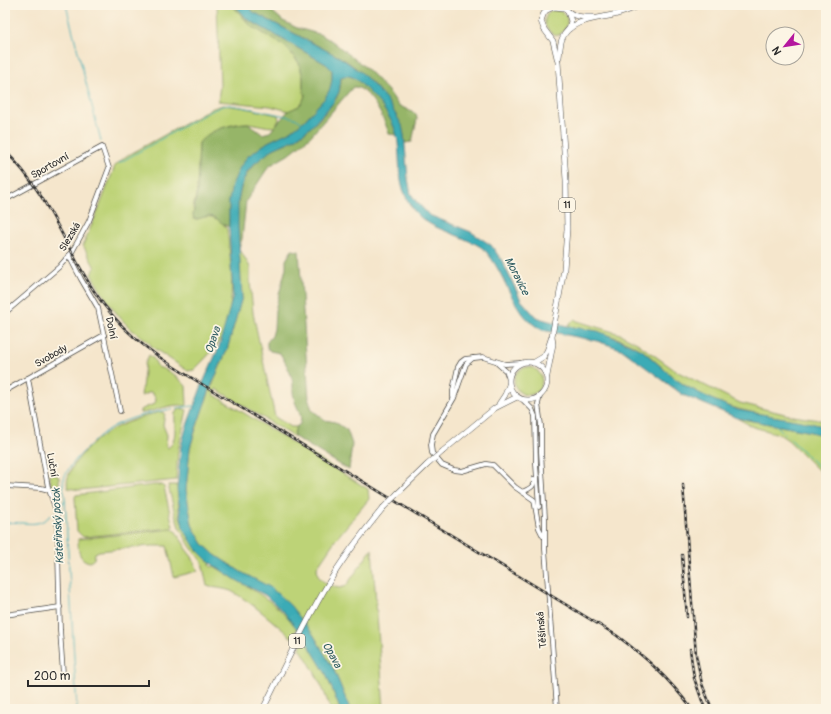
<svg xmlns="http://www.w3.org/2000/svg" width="831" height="714" viewBox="0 0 831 714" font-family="Pangolin,sans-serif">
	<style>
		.green { fill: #bdd377; stroke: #747f51 }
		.forest { fill: #96b568; stroke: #60704a }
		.water { fill: #3aabb6; stroke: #326b70 }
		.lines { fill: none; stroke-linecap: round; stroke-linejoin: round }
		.stream { stroke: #3aabb6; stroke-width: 1 }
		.minor-casing { stroke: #494743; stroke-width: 5.5 }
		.major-casing { stroke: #494743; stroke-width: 6 }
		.minor { stroke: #fff; stroke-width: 4 }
		.major { stroke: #fff; stroke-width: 5 }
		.rail-casing { stroke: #2b2b2b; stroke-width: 2.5 }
		.rail { stroke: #fcf5e5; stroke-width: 1; stroke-dasharray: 3; stroke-linecap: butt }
		.major-bridge-casing { stroke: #494743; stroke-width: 6; stroke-linecap: butt }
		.major-bridge { stroke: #fff; stroke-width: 5 }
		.labels { text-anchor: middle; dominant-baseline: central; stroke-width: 3.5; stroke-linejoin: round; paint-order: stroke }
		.shield { fill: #fcf5e5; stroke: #6a6863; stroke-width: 1 }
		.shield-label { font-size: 9px; font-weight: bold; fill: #2b2b2b }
		.street-label { font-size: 10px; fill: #2b2b2b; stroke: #fcf5e5 }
		.water-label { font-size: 11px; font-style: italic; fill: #315e63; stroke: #fcf5e5 }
	</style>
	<rect width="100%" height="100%" fill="#fcf5e5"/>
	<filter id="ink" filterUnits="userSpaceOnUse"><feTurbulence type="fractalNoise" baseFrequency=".025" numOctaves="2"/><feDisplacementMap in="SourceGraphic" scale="8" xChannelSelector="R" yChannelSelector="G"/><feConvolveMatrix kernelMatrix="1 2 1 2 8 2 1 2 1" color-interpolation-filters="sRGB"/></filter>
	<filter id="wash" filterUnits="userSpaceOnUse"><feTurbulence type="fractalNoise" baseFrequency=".012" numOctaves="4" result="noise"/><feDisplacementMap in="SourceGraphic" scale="16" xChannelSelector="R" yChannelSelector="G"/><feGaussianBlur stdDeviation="0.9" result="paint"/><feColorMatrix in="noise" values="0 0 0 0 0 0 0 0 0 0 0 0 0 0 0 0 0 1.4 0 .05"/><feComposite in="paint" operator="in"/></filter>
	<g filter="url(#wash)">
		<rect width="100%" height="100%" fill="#f5e6cc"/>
		<!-- green -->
		<g class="green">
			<path d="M217,5H232L251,26L285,46L299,63L303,77V88L305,95L303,101L299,106L289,111L270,106L218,101L220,85Z"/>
			<path d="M552,10L561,11L567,17V26L560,35C545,35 539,18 552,10Z"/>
			<path d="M223,105L241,107L278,115L279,120L274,127C265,127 257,124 249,123C234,122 208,131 199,143L197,191L193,208L197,219C210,214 219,217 227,229C231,265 238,310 218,343C211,353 202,362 194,370L188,371L152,347C148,339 138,335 131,329C115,314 102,294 91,274L95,268L83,245L99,208L115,166L125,157L213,108Z"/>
			<path d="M239,248L250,267V281L253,313L275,417L291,427H296L293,436L216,389L213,394L368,489L369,499L336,539L317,567L318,576L324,582L335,587L340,588L346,586L372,549L384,709H350L334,670L313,634L241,572L215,555L203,544L192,525L186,490L190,448L203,408L227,350L242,297Z"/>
			<path d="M575,319L577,321L620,334L637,343L676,371L740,403L793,416L826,421V427C788,417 747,416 711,399C698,393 685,386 674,378C663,369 653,358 642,350C620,336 592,330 567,326Z"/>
			<path d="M149,355L153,358L158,367C170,371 177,376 186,386L187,405L186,406C171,402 153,413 140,413V410L154,404L156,401L155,397L151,392L141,396L145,364Z"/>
			<circle cx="528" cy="381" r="14"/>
			<path d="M181,408L187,410L178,451L176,480L79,490L68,488C61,470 96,438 111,430C121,424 153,412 163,412L165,413L163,425L167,435L166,445L168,448C178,441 174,423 175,413Z"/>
			<path d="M737,418L807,431L826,436V478L788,440L779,434L753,427Z"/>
			<path d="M54,473L59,477C59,481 60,487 56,490L52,488L49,475Z"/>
			<path d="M153,485H161L164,487L173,527L171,528L83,537L77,531L75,497L76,495Z"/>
			<path d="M168,485H177L179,513L184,529L211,563L209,565L212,567L214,566C243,585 275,599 297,628L292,638C275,623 250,601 231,591C223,588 214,588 207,586L202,562L190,546L179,527L175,514Z"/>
			<path d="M172,529L175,530L185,546V548L192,557L198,571L174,577L167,546H151L99,551L95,553L94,559L90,562C78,560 78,549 78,539Z"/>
			<path d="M305,637L324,669L340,709H330C324,687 312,667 300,648Z"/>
		</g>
		<!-- forest -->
		<g class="forest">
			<path d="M232,5H235L247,19L326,64L332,70V80L330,89L325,98L304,121L291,131L268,142L247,157L229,201V227C222,225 219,219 213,217C206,214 200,220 194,219L193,215L197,191L199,143C210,128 232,125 248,123L262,134L270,132L288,111L299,106L303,101L305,95L303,88V77L299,63L285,46L251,26Z"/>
			<path d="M247,5H265L283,21L297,28L319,34L332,41L366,68L390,93L398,105L416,114L417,119L412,142L405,143C403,115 375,83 353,66C346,60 338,56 329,52C304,38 278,25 253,12Z"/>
			<path d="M346,75C361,77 382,105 389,117C393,123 395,129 397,135L389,134C385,120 369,86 353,87L310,137L288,155L269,166L246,201L242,239L239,248C238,229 235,207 241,188C245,171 258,158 273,149C280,145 289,143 295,139C310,130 333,108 339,92C340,88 341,82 341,77Z"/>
			<path d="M292,250L299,251L309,400L312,410L325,420L335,422L347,430L352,444L349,470L293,436L296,427L300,424C303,413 296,408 294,398C292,392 294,385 292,379C290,370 285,362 280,353L270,351L267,347V342L272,336L274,329L275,310L286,268V260Z"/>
		</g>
		<!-- water -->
		<path class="water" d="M235,5H247L253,12L341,58L362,73L387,100L402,125L404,135L408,179L411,194L416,201L429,215L471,232L491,245L502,261L521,300L535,316L542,319L567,326L598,331L629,344L642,350L674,378L686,386L711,399L738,410L807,422L826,427V436L807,431L737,418L683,395L621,349L597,341L542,330C512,314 508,279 488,254C483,247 476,244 469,241C443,228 419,227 406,197C398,179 400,162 398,143C396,121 380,102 364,87C358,80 351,73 341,77L339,92L333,103L310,128L295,139L273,149L254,164L247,172L241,187L238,201V227L242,297L227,350L210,389L195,431L190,448L186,490L192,525L203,544L215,555L241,572L270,587L290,605L313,634L334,670L350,709H340L326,674L305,639L283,611L265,595L236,580L209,562L196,549L183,528L177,490L181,446L186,428L202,385L219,347L233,296L229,227V201L232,185L240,167L247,157L268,142L291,131L304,121L325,98L330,89L332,80V70L326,64L247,19Z"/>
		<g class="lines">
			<!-- stream -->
			<g class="stream">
				<path d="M66,5L101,141"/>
				<path d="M119,163L205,114L222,106L230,105L253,109L295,118L303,123"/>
				<path d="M776,425L826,474"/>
				<path d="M59,507L65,500"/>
				<path d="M5,523C27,520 37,531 54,512"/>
				<path d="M77,709L65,500C65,495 63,489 63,485C63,474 73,463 79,456C90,445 101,433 114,426C134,415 171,408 194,406"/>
			</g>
		</g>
	</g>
	<g filter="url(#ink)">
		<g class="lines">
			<defs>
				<g id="minor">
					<path d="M5,200L102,147L109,168L89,221L72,252L59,267L5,313"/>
					<path d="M69,256L81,279L98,308L120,411"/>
					<path d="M473,358L466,364L454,398L433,434L431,445L432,453L442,465L454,470L462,471L486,464L493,465L515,487L534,500L539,528L543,536"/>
					<path d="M498,364L506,371L509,379"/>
					<path d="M28,378L48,487L57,513L60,630L63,674"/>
					<path d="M5,391L104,335"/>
					<path d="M540,396L538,404L541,425V452L545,518V549L557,709"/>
					<path d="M453,397V390L458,367L461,362L465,359L483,357L505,364L521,363"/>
					<path d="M523,400L532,409L535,416L536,464L539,507"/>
					<path d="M5,486L41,488L49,490"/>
					<path d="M522,492C529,489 535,487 534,479"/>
					<path d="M5,615L60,607"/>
				</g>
				<g id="major">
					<path d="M562,5C572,17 577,17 592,17"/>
					<path d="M547,10L554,7L564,8"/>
					<path d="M568,12L571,21L569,29"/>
					<path d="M559,57C560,51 560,44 562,39C570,18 600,19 617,14C626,12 633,8 641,5"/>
					<circle cx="528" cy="381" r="19"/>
					<path d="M533,363L543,357L547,351L552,336L564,269L567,229L566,180L558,62L553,41L544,29L541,21L543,15L549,5"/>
					<path d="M547,376L553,344L552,337"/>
					<path d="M499,404L505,395L509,385"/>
					<path d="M443,451L495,408L517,397"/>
					<path d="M397,494L427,465"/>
					<path d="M263,709C286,664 307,617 334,574C348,551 366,529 383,508"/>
				</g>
			</defs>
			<!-- minor casing -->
			<use href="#minor" class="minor-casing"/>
			<!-- major casing -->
			<use href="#major" class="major-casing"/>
			<!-- minor -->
			<use href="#minor" class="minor"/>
			<!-- major -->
			<use href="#major" class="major"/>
			<defs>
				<g id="rail">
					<path d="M5,151C47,191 63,243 94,291C119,329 149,352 187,375L616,635C647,658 668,678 692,709"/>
					<path d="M683,485L696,655L702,684L712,709"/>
					<path d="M682,555L687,617"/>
					<path d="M690,649L694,678L705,709"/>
				</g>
			</defs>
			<!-- rail casing -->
			<use href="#rail" class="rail-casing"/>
			<!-- rail -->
			<use href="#rail" class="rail"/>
			<defs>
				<g id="major-bridge">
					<path d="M427,465L443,451"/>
					<path d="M383,508L397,494"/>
				</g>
			</defs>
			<!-- major-bridge casing -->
			<use href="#major-bridge" class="major-bridge-casing"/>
			<!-- major-bridge -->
			<use href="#major-bridge" class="major-bridge"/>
		</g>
	</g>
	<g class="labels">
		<!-- shield labels -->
		<g class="shield">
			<rect x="559" y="198" width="16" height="14" rx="3"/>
			<rect x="289" y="634" width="16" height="14" rx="3"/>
		</g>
		<g class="shield-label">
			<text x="567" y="205">11</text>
			<text x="297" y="641">11</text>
		</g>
		<!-- street labels -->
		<g class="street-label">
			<text transform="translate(50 166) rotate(-29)">Sportovní</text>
			<text transform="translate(70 237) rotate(-59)">Slezská</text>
			<text transform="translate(111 328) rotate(78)">Dolní</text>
			<text transform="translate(51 356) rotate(-30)">Svobody</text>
			<text transform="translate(52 465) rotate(80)">Luční</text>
			<text transform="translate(542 630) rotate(-95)">Těšínská</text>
		</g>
		<!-- water labels -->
		<g class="water-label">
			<text transform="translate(517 276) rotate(63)">Moravice</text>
			<text transform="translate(213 340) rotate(-72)">Opava</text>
			<text transform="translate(58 526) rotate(-93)">Kateřinský potok</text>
			<text transform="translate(332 655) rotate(61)">Opava</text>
		</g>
	</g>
	<!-- margin -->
	<rect width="831" height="714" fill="none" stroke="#fcf5e5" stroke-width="20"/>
	<!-- north arrow -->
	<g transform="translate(785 46) rotate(240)"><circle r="19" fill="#fcf5e5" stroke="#a8a49b"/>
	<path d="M0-3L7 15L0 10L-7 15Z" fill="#b5179e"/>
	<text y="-6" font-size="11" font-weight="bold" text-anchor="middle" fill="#2b2b2b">N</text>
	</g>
	<!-- scale -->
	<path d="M28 680v6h121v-6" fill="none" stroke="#2b2b2b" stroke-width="2"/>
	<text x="34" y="680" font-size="12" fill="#2b2b2b" stroke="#fcf5e5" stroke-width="3" paint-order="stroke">200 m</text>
</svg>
